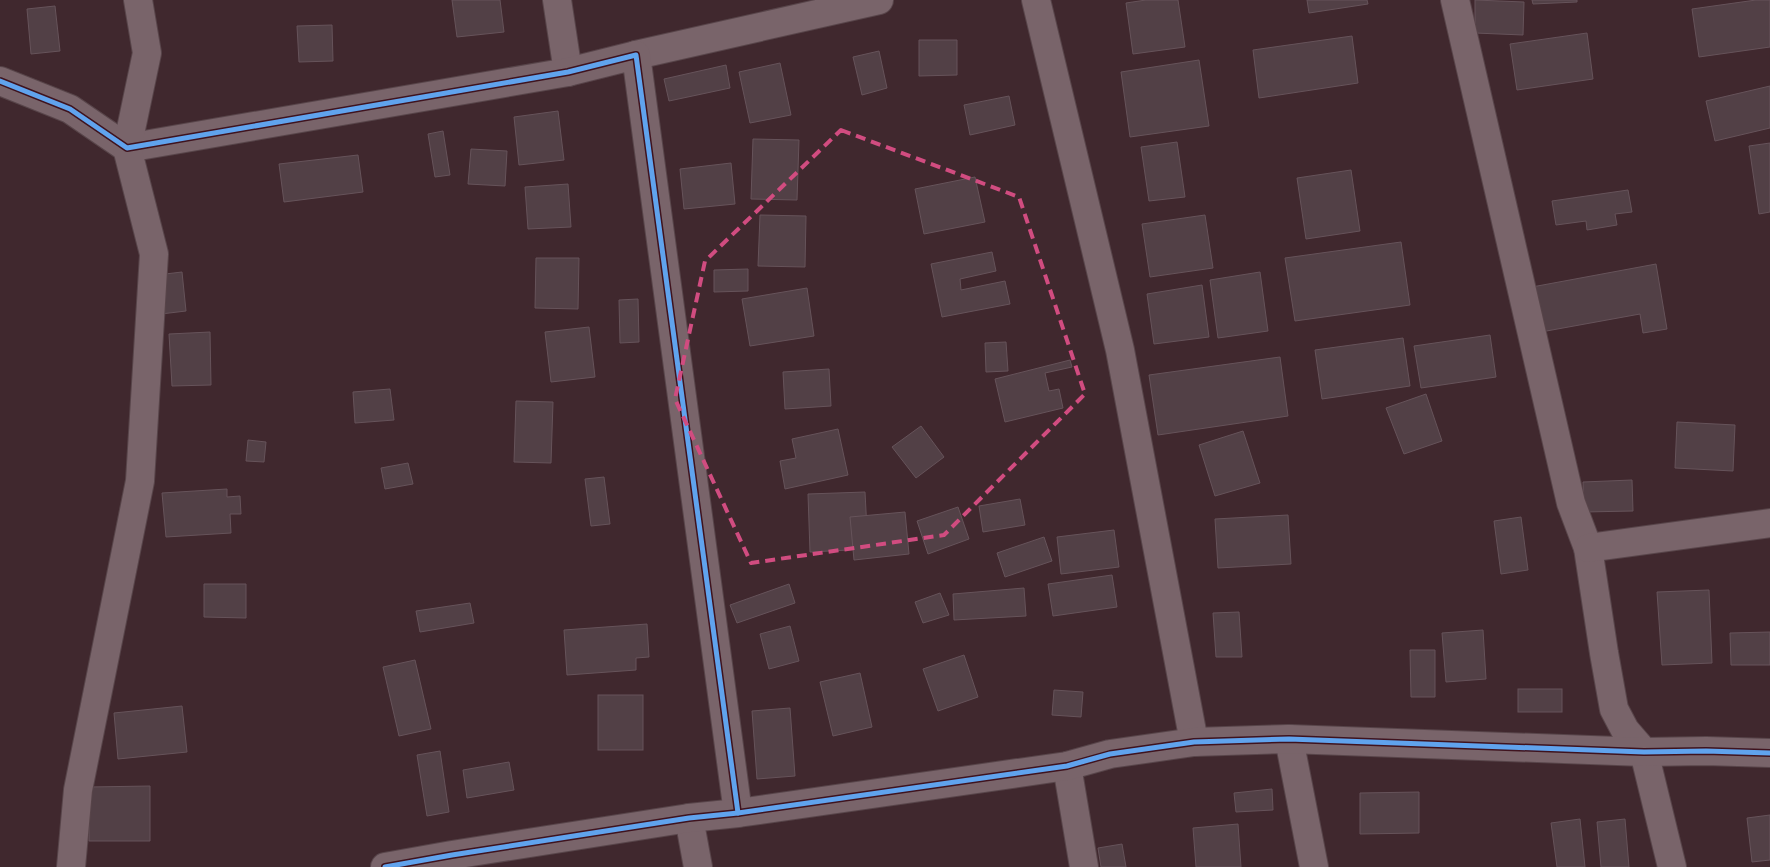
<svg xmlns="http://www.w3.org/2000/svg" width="1770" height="867" viewBox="0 0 1770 867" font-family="Quicksand,sans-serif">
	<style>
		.building { fill: #524046; stroke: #66535a }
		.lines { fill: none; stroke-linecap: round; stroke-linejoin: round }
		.minor-casing { stroke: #58454a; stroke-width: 30 }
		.minor { stroke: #79646a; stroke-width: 28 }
		.cycleway-casing { stroke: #3f131e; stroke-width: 8 }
		.cycleway { stroke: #60a3ed; stroke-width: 5 }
		.marked { fill: none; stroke: #d14c80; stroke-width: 4; stroke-dasharray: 10 6; stroke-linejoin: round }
	</style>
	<rect width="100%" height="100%" fill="#40282e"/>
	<!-- building -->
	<g class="building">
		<path d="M452,0H500L504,32L457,37Z"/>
		<path d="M1146,0H1178L1185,47L1133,54L1126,3Z"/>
		<path d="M1307,0H1367L1368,4L1309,13Z"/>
		<path d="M1475,0L1524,2L1523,35L1475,33Z"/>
		<path d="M1532,0H1577V2L1533,4Z"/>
		<path d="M1756,0H1770V47L1699,57L1692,9Z"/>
		<path d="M55,6L60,51L31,54L27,9Z"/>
		<path d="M332,25L333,61L299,62L297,26Z"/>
		<path d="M1587,33L1593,79L1517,90L1510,44Z"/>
		<path d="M1352,36L1358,83L1259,98L1253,50Z"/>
		<path d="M919,40H957V75L919,76Z"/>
		<path d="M879,51L887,88L862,95L853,57Z"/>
		<path d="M1199,60L1209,126L1130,137L1121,72Z"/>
		<path d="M780,63L791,115L750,123L739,72Z"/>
		<path d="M726,65L730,88L669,101L664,79Z"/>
		<path d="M1770,86V128L1715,141L1706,101Z"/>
		<path d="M1009,96L1015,125L970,135L964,105Z"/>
		<path d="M558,111L564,160L519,165L514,117Z"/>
		<path d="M443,131L450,175L435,177L428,134Z"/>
		<path d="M753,139L799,140L797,200L751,199Z"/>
		<path d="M1177,142L1185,197L1149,201L1141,147Z"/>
		<path d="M1770,143V212L1759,214L1749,146Z"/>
		<path d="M471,149L507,151L505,186L468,184Z"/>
		<path d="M358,155L363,192L284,202L279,164Z"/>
		<path d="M731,163L735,204L684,209L680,169Z"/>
		<path d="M1351,170L1360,231L1306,239L1297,178Z"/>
		<path d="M975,177L985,222L924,234L915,189Z"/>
		<path d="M568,184L571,227L528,229L525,187Z"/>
		<path d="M1628,190L1632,212L1615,214L1617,225L1587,230L1586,221L1556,225L1552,201Z"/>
		<path d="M760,215L806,216L805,267L758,266Z"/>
		<path d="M1205,215L1213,268L1150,277L1142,224Z"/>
		<path d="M1401,242L1410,305L1295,321L1285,258Z"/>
		<path d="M992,252L996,271L960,279L961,290L1005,281L1010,304L942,317L931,264Z"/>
		<path d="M536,258H579L578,309L535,308Z"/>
		<path d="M1656,264L1667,329L1643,333L1640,314L1541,332L1532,287Z"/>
		<path d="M748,269V291L714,292V270Z"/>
		<path d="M182,272L186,311L161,314L157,275Z"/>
		<path d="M1260,272L1268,331L1218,338L1210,280Z"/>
		<path d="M1202,285L1209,337L1154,344L1147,294Z"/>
		<path d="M807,288L814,336L750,346L742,299Z"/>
		<path d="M638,299L639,342L620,343L619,300Z"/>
		<path d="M589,327L595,377L551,382L545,332Z"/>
		<path d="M210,332L211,385L172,386L169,334Z"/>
		<path d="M1490,335L1496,377L1421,388L1414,346Z"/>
		<path d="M1403,338L1410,386L1322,399L1315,350Z"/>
		<path d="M1006,342L1008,371L986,372L985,343Z"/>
		<path d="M1280,357L1288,416L1158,435L1149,375Z"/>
		<path d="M1070,360L1072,367L1045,373L1049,391L1059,389L1063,408L1005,422L995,379Z"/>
		<path d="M829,369L831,406L785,409L783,372Z"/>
		<path d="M390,389L394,420L355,423L353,392Z"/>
		<path d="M1426,394L1442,441L1404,454L1386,408Z"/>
		<path d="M516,401L553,402L551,463L514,462Z"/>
		<path d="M1677,422L1735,425L1733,471L1675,468Z"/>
		<path d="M921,426L944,457L916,478L892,447Z"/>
		<path d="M838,429L848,475L785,489L780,461L796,458L792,439Z"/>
		<path d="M1243,431L1260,483L1215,496L1199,445Z"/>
		<path d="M248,440L266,442L264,462L246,461Z"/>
		<path d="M408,463L413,484L385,489L381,468Z"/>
		<path d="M604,477L610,524L591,526L585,479Z"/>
		<path d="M1632,480L1633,511L1584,512L1583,482Z"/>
		<path d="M227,489V497L240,496L241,514H230L231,533L166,537L162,493Z"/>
		<path d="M865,492L868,549L810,552L808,494Z"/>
		<path d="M1020,499L1025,525L983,532L979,506Z"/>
		<path d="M958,507L969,539L928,554L917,521Z"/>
		<path d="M905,512L909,554L854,560L850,517Z"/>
		<path d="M1288,515L1291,564L1218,568L1215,519Z"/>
		<path d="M1521,517L1528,570L1501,574L1494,521Z"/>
		<path d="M1114,530L1119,567L1061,574L1057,537Z"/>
		<path d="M1044,537L1052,561L1005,577L997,553Z"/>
		<path d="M1112,575L1117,607L1053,616L1048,584Z"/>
		<path d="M204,584H246V618L204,617Z"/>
		<path d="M789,584L795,603L737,623L730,605Z"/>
		<path d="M1024,588L1026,616L954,620L953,594Z"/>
		<path d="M1709,590L1712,663L1662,665L1657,592Z"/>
		<path d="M940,593L949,615L923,623L915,602Z"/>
		<path d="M470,603L474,623L420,632L416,611Z"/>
		<path d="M1239,612L1242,657H1216L1213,613Z"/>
		<path d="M647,624L649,657L636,658V670L567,675L564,630Z"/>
		<path d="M790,626L799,661L769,669L760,634Z"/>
		<path d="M1483,630L1486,679L1446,682L1442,633Z"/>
		<path d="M1770,632V665H1731L1730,633Z"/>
		<path d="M1410,650H1435V697H1411Z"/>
		<path d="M964,655L978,697L938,711L923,669Z"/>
		<path d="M415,660L431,729L399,736L383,667Z"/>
		<path d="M860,673L872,727L833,736L820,682Z"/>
		<rect x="1518" y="689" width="44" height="23"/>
		<path d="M1054,690L1083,692L1081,717L1052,715Z"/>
		<rect x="598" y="695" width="45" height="55"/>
		<path d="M182,706L187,752L118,759L114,713Z"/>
		<path d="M790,708L795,776L757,779L752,711Z"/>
		<path d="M440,751L449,812L427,816L417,755Z"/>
		<path d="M509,762L514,790L467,798L463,770Z"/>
		<path d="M150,786V841H89V787Z"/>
		<path d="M1272,789L1273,810L1236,812L1234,793Z"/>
		<path d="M1419,792V833L1360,834V793Z"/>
		<path d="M1770,815V860L1752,862L1747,818Z"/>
		<path d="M1580,819L1585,867H1557L1551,823Z"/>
		<path d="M1625,819L1629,867H1601L1597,822Z"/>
		<path d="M1238,824L1241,867H1196L1193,828Z"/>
		<path d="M1122,844L1126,867H1101L1098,848Z"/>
	</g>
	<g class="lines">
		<defs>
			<g id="minor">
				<path d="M557,0L568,72"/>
				<path d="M1036,0L1120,350L1194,742"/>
				<path d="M1455,0L1571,503L1588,548L1604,653L1614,709L1625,730L1644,752L1672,867"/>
				<path d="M636,55L879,0"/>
				<path d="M0,81L70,109L127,148L568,72L636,55L738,813"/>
				<path d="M1588,548L1770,523"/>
				<path d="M1289,739L1314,867"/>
				<path d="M1067,766L1084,867"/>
				<path d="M689,818L698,867"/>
				<path d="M71,867L78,790L140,481L154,254L127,148L147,53L138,0"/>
				<path d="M385,867L452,855L689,818L738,813L1067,766L1110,754L1194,742L1289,739L1644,752L1706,751L1770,753"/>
			</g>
		</defs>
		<!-- minor casing -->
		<use href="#minor" class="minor-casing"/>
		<!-- minor -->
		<use href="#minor" class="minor"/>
		<defs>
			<g id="cycleway">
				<path d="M0,81L70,109L127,148L568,72L636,55L738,813"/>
				<path d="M385,867L452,855L689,818L738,813L1067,766L1110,754L1194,742L1289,739L1644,752L1706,751L1770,753"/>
			</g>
		</defs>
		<!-- cycleway casing -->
		<use href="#cycleway" class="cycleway-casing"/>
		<!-- cycleway -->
		<use href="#cycleway" class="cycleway"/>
	</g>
	<!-- marked area -->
	<path class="marked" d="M841,130L1019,197L1085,394L944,535L751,563L675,399L705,261Z"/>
</svg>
